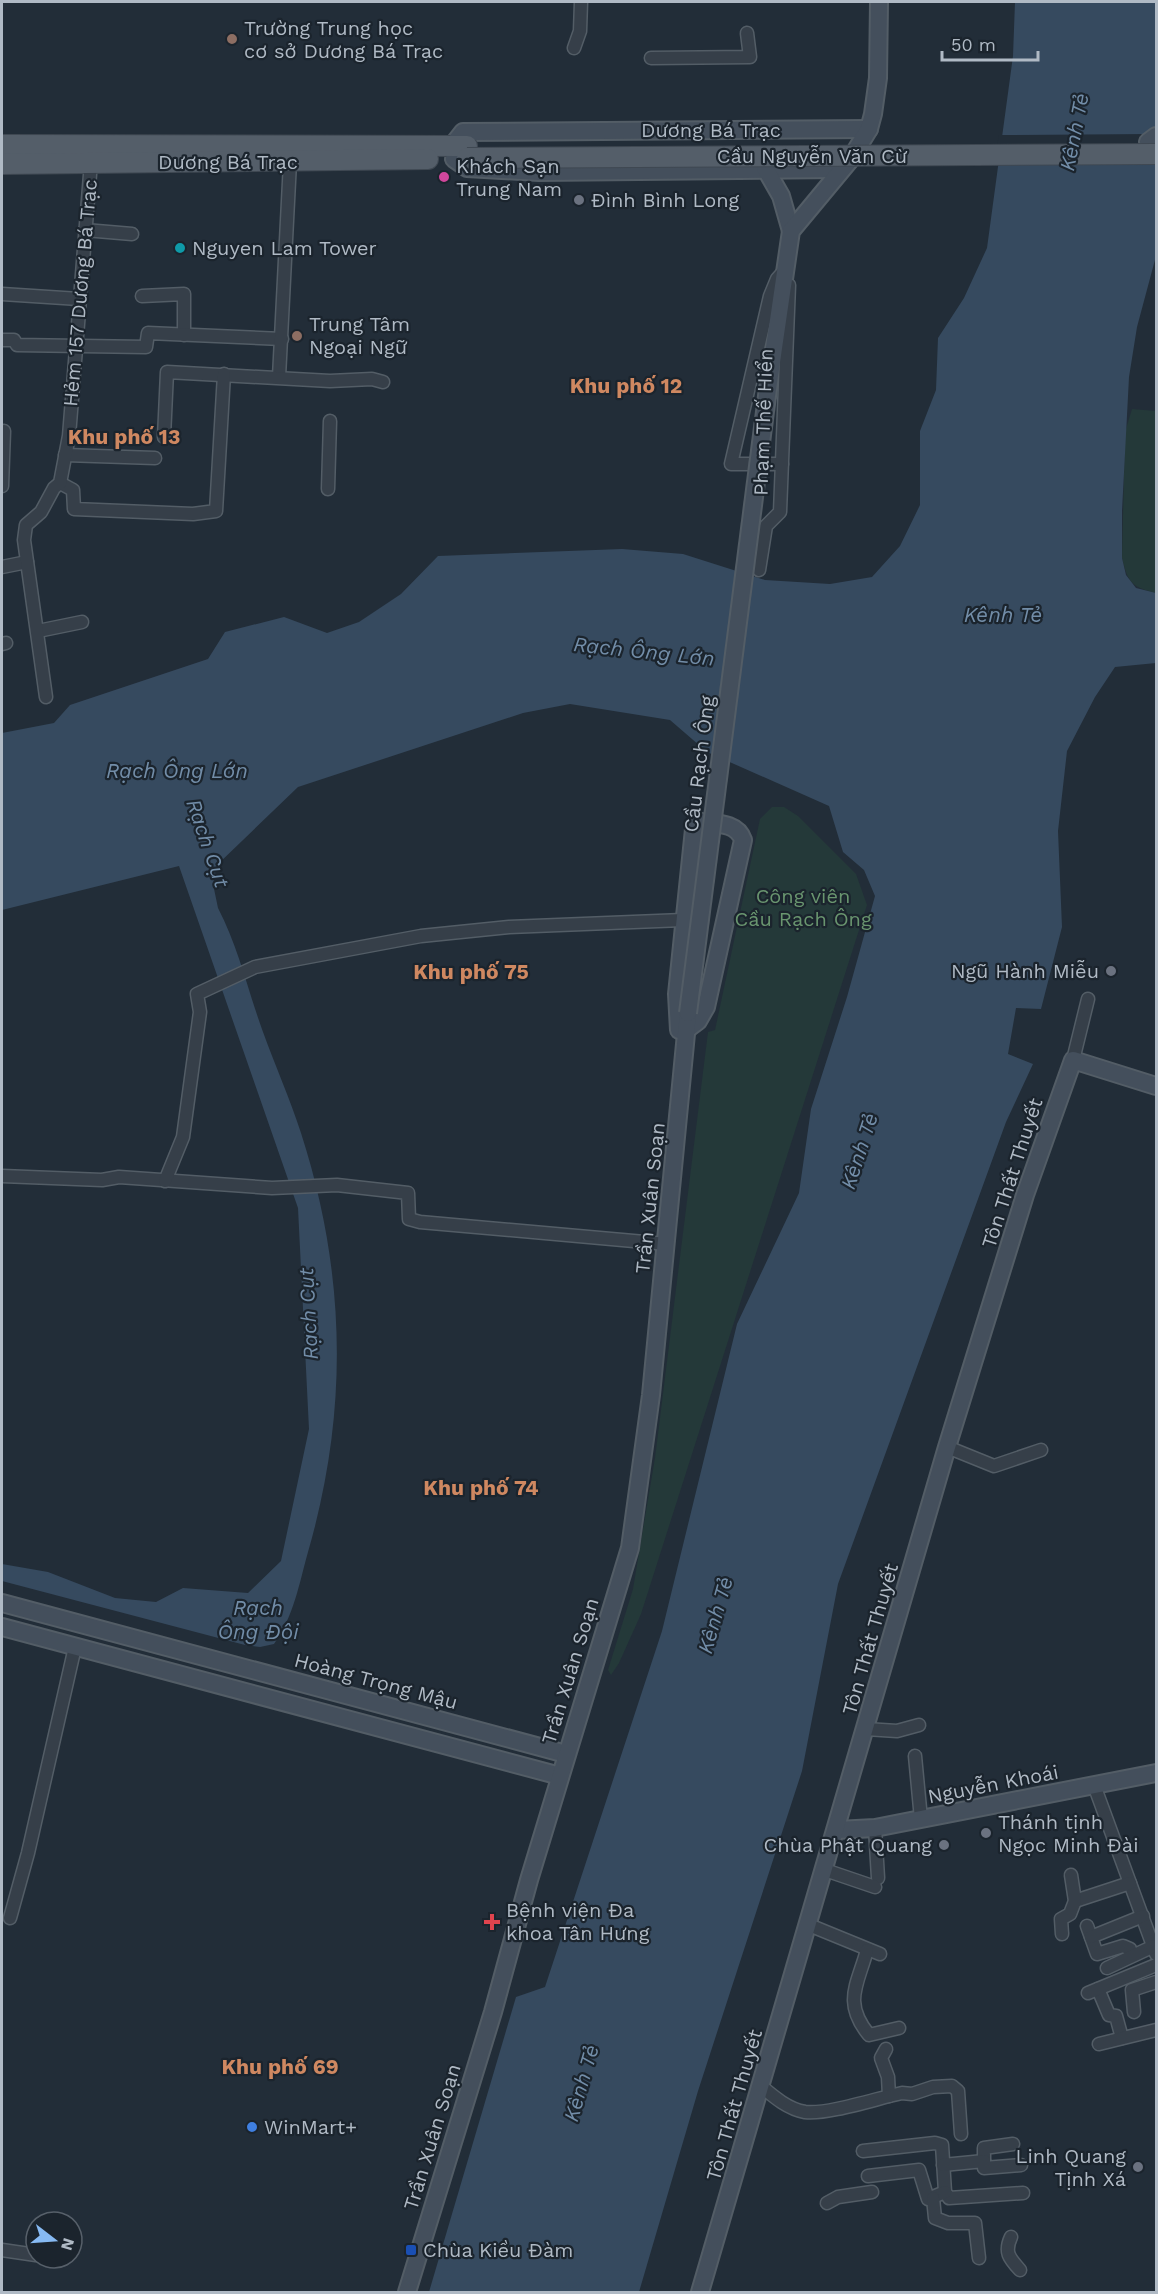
<svg xmlns="http://www.w3.org/2000/svg" width="1158" height="2294" viewBox="0 0 1158 2294" font-family="'Work Sans',sans-serif">
	<style>
		.green { fill: #243939 }
		.water { fill: #364a5f }
		.pier { fill: #222d38 }
		.lines { fill: none; stroke-linecap: round; stroke-linejoin: round }
		.street-casing { stroke: #535d66; stroke-width: 15 }
		.secondary-casing { stroke: #535d66; stroke-width: 20 }
		.primary-casing { stroke: #3f4852; stroke-width: 22 }
		.street { stroke: #363f49; stroke-width: 12 }
		.secondary { stroke: #444f5c; stroke-width: 16 }
		.primary { stroke: #545e69; stroke-width: 20 }
		.secondary-bridge-casing { stroke: #535d66; stroke-width: 20; stroke-linecap: butt }
		.primary-bridge-casing { stroke: #3f4852; stroke-width: 22; stroke-linecap: butt }
		.secondary-bridge { stroke: #444f5c; stroke-width: 16 }
		.primary-bridge { stroke: #545e69; stroke-width: 20 }
		.education-dot { fill: #8d6e63; stroke: #1b242d; stroke-width: 2 }
		.hotel-dot { fill: #d1479c; stroke: #1b242d; stroke-width: 2 }
		.worship-dot { fill: #6b7280; stroke: #1b242d; stroke-width: 2 }
		.culture-dot { fill: #0f9aa8; stroke: #1b242d; stroke-width: 2 }
		.health-dot { fill: #e0444e; stroke: #1b242d; stroke-width: 2 }
		.shop-dot { fill: #3f7fe0; stroke: #1b242d; stroke-width: 2 }
		.transit-dot { fill: #1a4fb4; stroke: #1b242d; stroke-width: 2 }
		.labels { text-anchor: middle; dominant-baseline: central; stroke-width: 4.5; stroke-linejoin: round; paint-order: stroke }
		.poi-label { font-size: 20px; fill: #b0bac5; stroke: #1b242d; text-anchor: start }
		.street-label { font-size: 20px; fill: #b0bac5; stroke: #1b242d }
		.park-label { font-size: 20px; fill: #69956f; stroke: #1b242d }
		.water-label { font-size: 21px; font-style: italic; fill: #728da8; stroke: #1b242d }
		.neighbourhood-label { font-size: 21px; font-weight: bold; fill: #cf8861; stroke: #1b242d }
	</style>
	<rect width="100%" height="100%" fill="#222d38"/>
	<!-- green -->
	<g class="green">
		<path d="M1132,409L1156,411V593C1132,587 1128,583 1122,558L1125,432Z"/>
		<path d="M772,807H784L798,816L856,874L867,905L641,1614L619,1663L611,1675L608,1670L633,1589L655,1458L708,1032L715,1030L760,819Z"/>
	</g>
	<!-- water -->
	<path class="water" d="M1015,2H1156V256L1137,327L1129,377L1122,511V558L1126,575L1136,588L1156,593V663L1115,667L1095,697L1067,751L1058,831L1062,927L1041,1009L1016,1008L1008,1054L1033,1064L1006,1122L838,1584L802,1771L698,2091L639,2292H429L516,1997L545,1987L662,1631L737,1324L799,1193L811,1109L847,997L875,896L864,870L843,852L829,806L707,752L670,720L570,704L523,713L298,787L217,865L213,884L218,908C238,946 248,991 263,1032C275,1065 290,1099 301,1133C346,1273 349,1410 308,1552C299,1584 294,1616 274,1644L260,1647L245,1645L2,1581V1564L48,1572L115,1598L156,1602L183,1588L248,1593L281,1561L309,1429L298,1208L179,866L2,910V733L54,723L70,705L208,659L225,632L284,617L327,633L359,622L401,594L438,556L622,549L683,554L765,580L830,584L872,577L900,546L920,505V431L936,390L938,338L964,298L987,248L1013,56Z"/>
	<!-- pier -->
	<path class="pier" d="M1151,134L1156,162H994L999,135Z"/>
	<g class="lines">
		<defs>
			<g id="street">
				<path d="M574,48L580,31L581,2"/>
				<path d="M651,58L750,57L747,33"/>
				<path d="M85,230L132,234"/>
				<path d="M2,294L79,299"/>
				<path d="M142,296L184,294V335"/>
				<path d="M2,340H14L17,345L146,347L148,333L282,339"/>
				<path d="M279,377L290,162"/>
				<path d="M164,437L167,372L330,381L372,379L383,382"/>
				<path d="M65,455L155,458"/>
				<path d="M782,464H731L770,296L777,279L785,270"/>
				<path d="M60,483L73,490L74,509L193,514L216,511L224,374"/>
				<path d="M2,486L4,431"/>
				<path d="M328,489L330,421"/>
				<path d="M2,567L27,562"/>
				<path d="M759,570L766,526L780,512L789,285"/>
				<path d="M38,631L82,622"/>
				<path d="M2,644L6,643"/>
				<path d="M46,697L24,540L26,525L41,512L54,488L60,483L69,436L91,162"/>
				<path d="M1073,1060L1088,999"/>
				<path d="M2,1176L102,1180L119,1177L272,1188L337,1185L408,1193L409,1219L420,1222L667,1244"/>
				<path d="M165,1181L183,1137L200,1012L197,994L255,967L421,936L509,927L683,920"/>
				<path d="M947,1447L994,1466L1041,1450"/>
				<path d="M866,1729L897,1731L919,1725"/>
				<path d="M915,1756L921,1819"/>
				<path d="M1094,1785L1156,1954"/>
				<path d="M875,1828L878,1878"/>
				<path d="M825,1870L875,1887"/>
				<path d="M1075,1901L1130,1883"/>
				<path d="M10,1918L28,1853L75,1647"/>
				<path d="M809,1925L880,1954"/>
				<path d="M1087,1926L1097,1954L1123,1946L1130,1949L1131,1955"/>
				<path d="M1062,1934L1061,1919L1070,1914L1075,1901L1071,1875"/>
				<path d="M1091,1937L1143,1916"/>
				<path d="M867,1950C858,1984 842,2002 869,2035L899,2028"/>
				<path d="M1107,1968L1154,1946"/>
				<path d="M1098,1989L1109,2015L1116,2016L1122,2038"/>
				<path d="M1088,1993L1156,1965"/>
				<path d="M1134,2012L1132,1990L1156,1982"/>
				<path d="M1099,2044L1156,2030"/>
				<path d="M886,2049L881,2058L888,2077L889,2096"/>
				<path d="M761,2086C774,2097 788,2109 805,2112C827,2115 878,2098 902,2093L912,2094L933,2087L952,2086L958,2091L961,2134"/>
				<path d="M863,2151L935,2143L942,2145L945,2192L949,2198L1023,2193"/>
				<path d="M984,2161V2148L1013,2144"/>
				<path d="M943,2165L984,2161V2168L1021,2165"/>
				<path d="M868,2176L919,2170L928,2199L945,2192"/>
				<path d="M933,2198L935,2218L948,2223H975L979,2258"/>
				<path d="M827,2203L838,2197L872,2192"/>
				<path d="M1011,2237C1004,2252 1009,2258 1020,2270"/>
				<path d="M2,2250L36,2255"/>
				<path d="M56,2258L63,2259"/>
			</g>
			<g id="secondary">
				<path d="M1148,142L1156,136"/>
				<path d="M452,146L463,132L869,129"/>
				<path d="M454,159L467,168L539,172L842,169"/>
				<path d="M765,168L781,196L791,231"/>
				<path d="M767,396L791,231L850,160L869,129L873,114L878,78L879,2"/>
				<path d="M679,1030L677,994L694,829L700,822C716,824 737,822 743,840L706,1007L698,1021L686,1030"/>
				<path d="M2,1603L566,1754"/>
				<path d="M2,1627L560,1776"/>
				<path d="M837,1830L875,1828L1156,1773"/>
				<path d="M407,2292L493,2012L529,1880L630,1548L651,1395L688,1013"/>
				<path d="M700,2292L947,1447L1025,1195L1073,1060L1156,1086"/>
			</g>
			<g id="primary">
				<path d="M2,145L467,146"/>
				<path d="M2,164L428,159"/>
			</g>
		</defs>
		<!-- street casing -->
		<use href="#street" class="street-casing"/>
		<!-- secondary casing -->
		<use href="#secondary" class="secondary-casing"/>
		<!-- primary casing -->
		<use href="#primary" class="primary-casing"/>
		<!-- street -->
		<use href="#street" class="street"/>
		<!-- secondary -->
		<use href="#secondary" class="secondary"/>
		<!-- primary -->
		<use href="#primary" class="primary"/>
		<defs>
			<path id="secondary-bridge" d="M688,1013L767,396"/>
			<path id="primary-bridge" d="M467,158L1156,154"/>
		</defs>
		<!-- secondary-bridge casing -->
		<use href="#secondary-bridge" class="secondary-bridge-casing"/>
		<!-- primary-bridge casing -->
		<use href="#primary-bridge" class="primary-bridge-casing"/>
		<!-- secondary-bridge -->
		<use href="#secondary-bridge" class="secondary-bridge"/>
		<!-- primary-bridge -->
		<use href="#primary-bridge" class="primary-bridge"/>
	</g>
	<!-- markers -->
	<g class="education-dot">
		<circle cx="232" cy="39" r="6"/>
		<circle cx="297" cy="336" r="6"/>
	</g>
	<circle class="hotel-dot" cx="444" cy="177" r="6"/>
	<g class="worship-dot">
		<circle cx="579" cy="200" r="6"/>
		<circle cx="1111" cy="971" r="6"/>
		<circle cx="986" cy="1833" r="6"/>
		<circle cx="944" cy="1845" r="6"/>
		<circle cx="1138" cy="2167" r="6"/>
	</g>
	<circle class="culture-dot" cx="180" cy="248" r="6"/>
	<path class="health-dot" d="M489 1913h6v6h6v6h-6v6h-6v-6h-6v-6h6z"/>
	<circle class="shop-dot" cx="252" cy="2127" r="6"/>
	<rect class="transit-dot" x="405" y="2244" width="12" height="12" rx="3"/>
	<g class="labels">
		<!-- poi labels -->
		<g class="poi-label">
			<text x="244" y="28">Trường Trung học<tspan x="244" dy="23">cơ sở Dương Bá Trạc</tspan></text>
			<text x="456" y="166">Khách Sạn<tspan x="456" dy="23">Trung Nam</tspan></text>
			<text x="591" y="200">Đình Bình Long</text>
			<text x="192" y="248">Nguyen Lam Tower</text>
			<text x="309" y="324">Trung Tâm<tspan x="309" dy="23">Ngoại Ngữ</tspan></text>
			<text x="1099" y="971" text-anchor="end">Ngũ Hành Miễu</text>
			<text x="998" y="1822">Thánh tịnh<tspan x="998" dy="23">Ngọc Minh Đài</tspan></text>
			<text x="932" y="1845" text-anchor="end">Chùa Phật Quang</text>
			<text x="506" y="1910">Bệnh viện Đa<tspan x="506" dy="23">khoa Tân Hưng</tspan></text>
			<text x="264" y="2127">WinMart+</text>
			<text x="1126" y="2156" text-anchor="end">Linh Quang<tspan x="1126" dy="23">Tịnh Xá</tspan></text>
			<text x="423" y="2250">Chùa Kiều Đàm</text>
		</g>
		<!-- street labels -->
		<g class="street-label">
			<text x="711" y="130">Dương Bá Trạc</text>
			<text x="812" y="156">Cầu Nguyễn Văn Cừ</text>
			<text x="228" y="162">Dương Bá Trạc</text>
			<text transform="translate(80 293) rotate(-85)">Hẻm 157 Dương Bá Trạc</text>
			<text transform="translate(763 422) rotate(-88)">Phạm Thế Hiển</text>
			<text transform="translate(699 764) rotate(-83)">Cầu Rạch Ông</text>
			<text transform="translate(1012 1173) rotate(-72)">Tôn Thất Thuyết</text>
			<text transform="translate(650 1198) rotate(-84)">Trần Xuân Soạn</text>
			<text transform="translate(870 1639) rotate(-74)">Tôn Thất Thuyết</text>
			<text transform="translate(570 1671) rotate(-73)">Trần Xuân Soạn</text>
			<text transform="translate(376 1681) rotate(15)">Hoàng Trọng Mậu</text>
			<text transform="translate(993 1784) rotate(-11)">Nguyễn Khoái</text>
			<text transform="translate(734 2105) rotate(-74)">Tôn Thất Thuyết</text>
			<text transform="translate(432 2137) rotate(-73)">Trần Xuân Soạn</text>
		</g>
		<!-- park labels -->
		<g class="park-label">
			<text x="803" y="896">Công viên<tspan x="803" dy="23">Cầu Rạch Ông</tspan></text>
		</g>
		<!-- water labels -->
		<g class="water-label">
			<text transform="translate(1074 132) rotate(-79)">Kênh Tẻ</text>
			<text x="1003" y="614">Kênh Tẻ</text>
			<text transform="translate(644 651) rotate(6)">Rạch Ông Lớn</text>
			<text x="177" y="770">Rạch Ông Lớn</text>
			<text transform="translate(208 843) rotate(71)">Rạch Cụt</text>
			<text transform="translate(859 1151) rotate(-72)">Kênh Tẻ</text>
			<text transform="translate(308 1314) rotate(-93)">Rạch Cụt</text>
			<text x="258" y="1607">Rạch<tspan x="258" dy="24">Ông Đội</tspan></text>
			<text transform="translate(715 1615) rotate(-74)">Kênh Tẻ</text>
			<text transform="translate(581 2083) rotate(-74)">Kênh Tẻ</text>
		</g>
		<!-- neighbourhood labels -->
		<g class="neighbourhood-label">
			<text x="626" y="385">Khu phố 12</text>
			<text x="124" y="436">Khu phố 13</text>
			<text x="471" y="971">Khu phố 75</text>
			<text x="481" y="1487">Khu phố 74</text>
			<text x="280" y="2066">Khu phố 69</text>
		</g>
	</g>
	<!-- border -->
	<rect width="1158" height="2294" fill="none" stroke="#b0bac5" stroke-width="6"/>
	<!-- north arrow -->
	<g transform="translate(54 2240) rotate(107)"><circle r="28" fill="#1b242d" stroke="#57606a" stroke-width="1.5"/>
	<path d="M0-4.5L10 22L0 15L-10 22Z" fill="#87baf3"/>
	<text y="-9" font-size="16" font-weight="bold" text-anchor="middle" fill="#b0bac5">N</text>
	</g>
	<!-- scale -->
	<path d="M942 51v9h96v-9" fill="none" stroke="#b0bac5" stroke-width="3"/>
	<text x="951" y="51" font-size="18" fill="#b0bac5" stroke="#1b242d" stroke-width="4.5" paint-order="stroke">50 m</text>
</svg>
